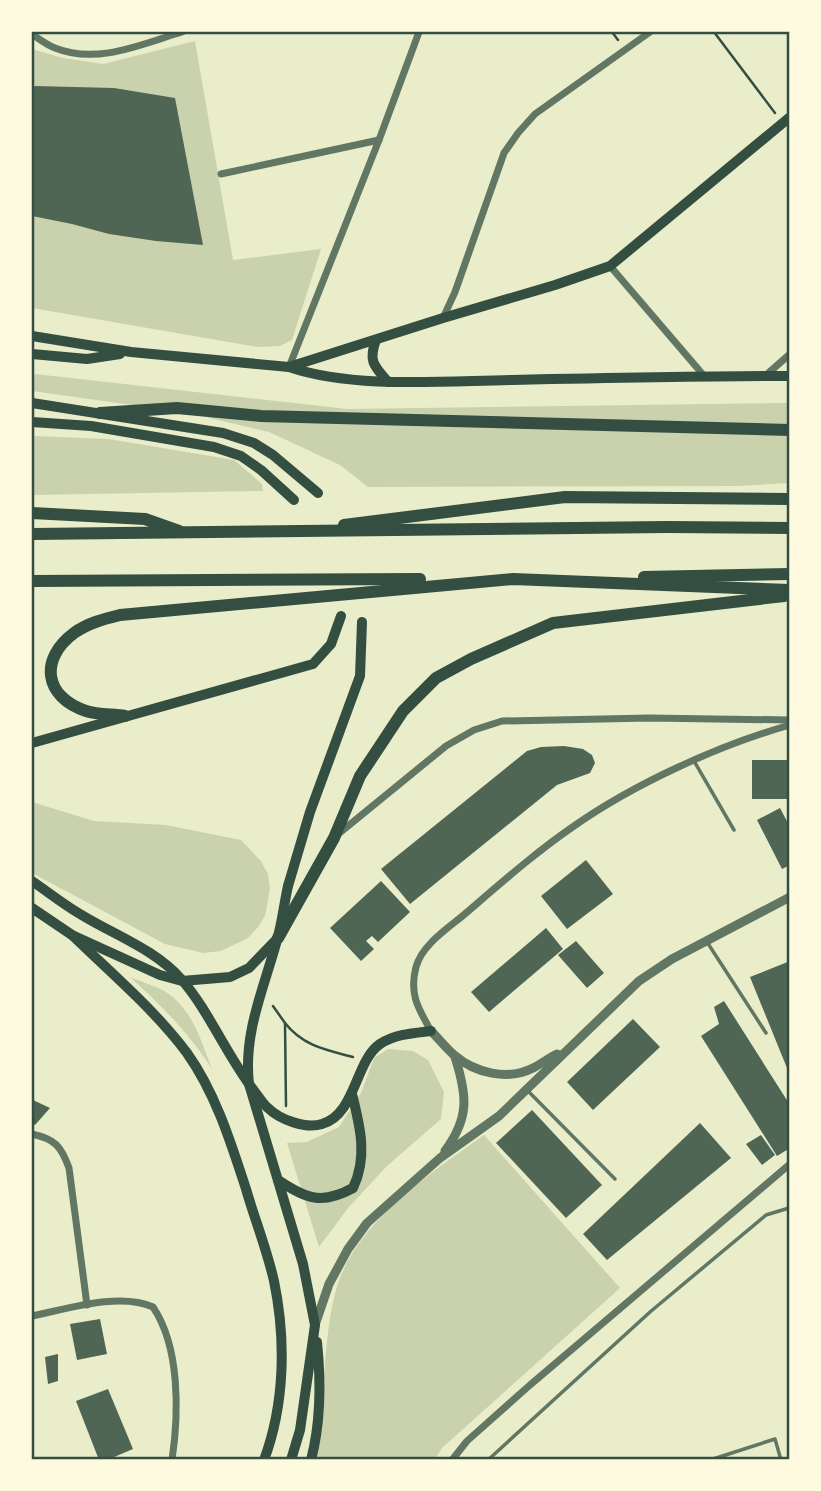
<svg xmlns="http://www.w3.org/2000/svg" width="821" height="1491" font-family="'Noto Sans',sans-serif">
<rect width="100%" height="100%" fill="#e9edc9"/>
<!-- green -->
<g fill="#cad2ad">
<path d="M195,41L233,260L321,249L292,340L280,346L257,347L32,308V49L63,58L103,64Z"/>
<path d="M35,374L347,409L789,403V483L737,486L368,487L340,465L269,432L189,413L32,391Z"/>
<path d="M32,436L109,439L234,460L262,484L263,491L32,495Z"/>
<path d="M32,802L94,821L166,825L241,840L261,861L268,874L270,889L265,916L258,927L248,938L221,951L203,953L165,944L32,873Z"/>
<path d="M130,977C141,982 156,986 166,992C193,1010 201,1041 212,1069C189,1033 161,1005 130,977Z"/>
<path d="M388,1049L413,1051L428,1060L444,1092L441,1119L387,1166L348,1208L319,1247L287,1143L307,1142L339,1127L361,1093L374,1058Z"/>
<path d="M484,1135L620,1288L442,1448L435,1459L314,1460C327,1404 321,1345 336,1290C354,1223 431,1173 484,1135Z"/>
</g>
<!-- building -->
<g fill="#4f6655">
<path d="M35,86L114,88L175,98L203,245L156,241L109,234L72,224L32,216V88Z"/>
<path d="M564,746L583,749L592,755L595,763L590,773L557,785L410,904L381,869L527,751L541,747Z"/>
<rect x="752" y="760" width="38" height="39"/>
<path d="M780,808L790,827V865L782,869L757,820Z"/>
<path d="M586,860L613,894L567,929L541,896Z"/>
<path d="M381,881L410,912L378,942L372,936L366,941L374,949L361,961L330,928Z"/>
<path d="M546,928L563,949L489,1012L471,992Z"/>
<path d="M576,941L604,973L587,988L558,955Z"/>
<path d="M790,961V1073H789L750,977Z"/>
<path d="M724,1001L790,1105V1148L777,1156L701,1036L719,1024L714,1007Z"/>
<path d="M633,1019L660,1047L593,1110L567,1082Z"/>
<path d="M33,1100L50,1108L35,1125L32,1123Z"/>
<path d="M532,1110L602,1185L566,1218L496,1143Z"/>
<path d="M700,1123L731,1158L607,1260L583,1234Z"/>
<path d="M761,1135L775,1155L762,1165L746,1144Z"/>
<path d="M100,1319L107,1354L77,1360L70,1324Z"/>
<path d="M58,1354V1381L48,1384L45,1357Z"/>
<path d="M108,1389L133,1449L107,1460H99L76,1401Z"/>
</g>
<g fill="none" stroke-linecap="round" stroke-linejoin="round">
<!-- path -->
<g stroke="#344e41" stroke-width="2.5">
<path d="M612,32L618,40"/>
<path d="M714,32L775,113"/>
<path d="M273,1006L285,1023"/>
<path d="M286,1106L285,1023C303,1046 326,1050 353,1057"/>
</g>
<!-- service -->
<g stroke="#617663" stroke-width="3.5">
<path d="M694,761L734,830"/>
<path d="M707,942L766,1033"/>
<path d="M528,1091L615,1179"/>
<path d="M488,1460L650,1312L766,1215L789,1208"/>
<path d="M710,1460L775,1439L781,1460"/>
</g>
<!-- minor -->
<g stroke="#617663" stroke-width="7">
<path d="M32,34C39,39 47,45 55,48C97,65 142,44 182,32"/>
<path d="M221,174L379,140"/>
<path d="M610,266L705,377"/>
<path d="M443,318L455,292L504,153L518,133L535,114L650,32"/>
<path d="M289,367L379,140L419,32"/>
<path d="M765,376L790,354"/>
<path d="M337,835L446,746L474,730L502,721L649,718L790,720"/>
<path d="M431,1031C418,1008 409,994 416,967C422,944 450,927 466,913C501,883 536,852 574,826C634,784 719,745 790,725"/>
<path d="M32,1134C55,1139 61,1146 69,1168L87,1305"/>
<path d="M32,1316C67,1309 119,1292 153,1307C180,1347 179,1413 172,1460"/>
<path d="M452,1460L467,1441L530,1385L790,1164"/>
</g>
<!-- tertiary -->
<g stroke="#617663" stroke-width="9">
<path d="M431,1031C439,1039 446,1048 454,1055C475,1073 508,1081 533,1068C541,1064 549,1058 557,1054"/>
<path d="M445,1151C470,1117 467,1095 455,1057"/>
<path d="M315,1325L329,1284L348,1249L367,1223L440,1158L499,1116L639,981L672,959L790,897"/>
</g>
<!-- secondary -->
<g stroke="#344e41" stroke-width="10">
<path d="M32,336L131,352L289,367C354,389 442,381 512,380C604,378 697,376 790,376"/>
<path d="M376,340C368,361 374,366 388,382"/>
<path d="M32,354L87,359L120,354"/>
<path d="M289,367L443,318L555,285L610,266L790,117"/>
<path d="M32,403L223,433L254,443L273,455L318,493"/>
<path d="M32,422L91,426L214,447L241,456L261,470L294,500"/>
<path d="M32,743L313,664L331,644L341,616"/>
<path d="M288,886L310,812L360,676L362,622"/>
</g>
<!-- primary -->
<g stroke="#344e41" stroke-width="10">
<path d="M32,881C48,892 63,904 80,914C114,935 155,949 182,980C209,1011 228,1058 255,1092C259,1097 263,1104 268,1108C280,1120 306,1129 322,1124C356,1114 355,1061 380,1044C395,1034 414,1033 431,1031"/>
<path d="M288,886C284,904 282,923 277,940C264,988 243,1033 249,1084L303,1264L315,1325L300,1430L291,1460"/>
<path d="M32,908L72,935L160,975L182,981L230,977L249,968L276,940"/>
<path d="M72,935C111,973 154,1009 187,1053C216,1094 231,1143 246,1189C255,1220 267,1250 274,1281C286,1339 285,1404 264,1460"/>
<path d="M278,1180C306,1199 322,1205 353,1188C368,1157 360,1126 352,1094"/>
<path d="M311,1460C321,1422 321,1381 317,1342"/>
</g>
<!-- motorway -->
<g stroke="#344e41" stroke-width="12">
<path d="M100,413L177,408L261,416L790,430"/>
<path d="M32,513L145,519L179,531"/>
<path d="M344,525L565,497L790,499"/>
<path d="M32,534L667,527L790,528"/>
<path d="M644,577L790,574"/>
<path d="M32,581L420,579"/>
<path d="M125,716C113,714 98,715 86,711C44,697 39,659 74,633C88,623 104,619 120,615L513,579L790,590"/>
<path d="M278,938L334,838L360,776L403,711L436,678L471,659L553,623L784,596"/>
</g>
</g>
<!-- border -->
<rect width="821" height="1491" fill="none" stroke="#fefae0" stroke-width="66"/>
<rect x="33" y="33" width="755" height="1425" fill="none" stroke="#344e41" stroke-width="2.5"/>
</svg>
